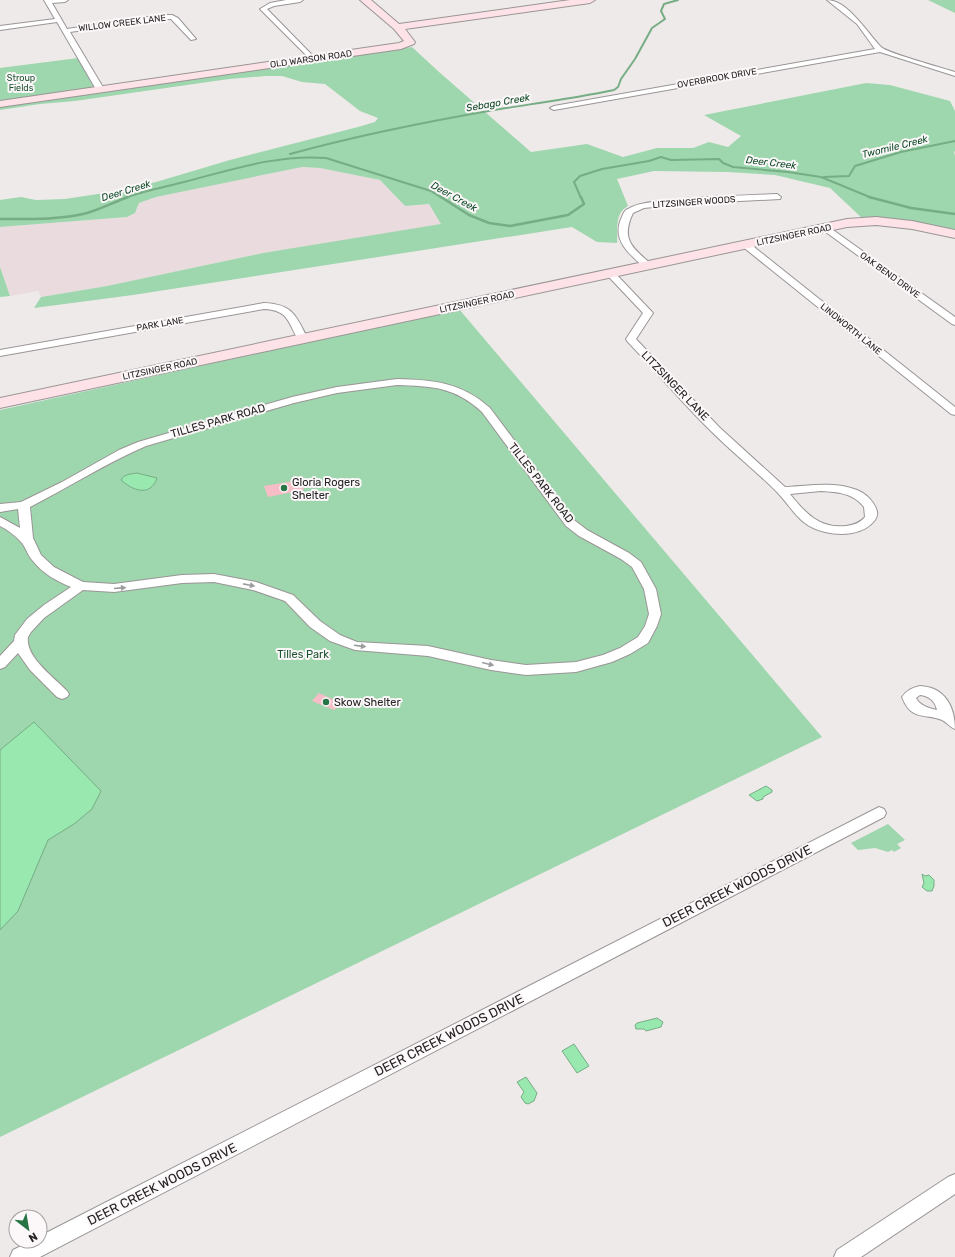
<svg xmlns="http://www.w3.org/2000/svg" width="955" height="1257" font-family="Rubik,sans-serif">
<rect width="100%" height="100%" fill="#efeaea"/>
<!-- built -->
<path fill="#eadcde" d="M301,167L320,168L380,180L405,206L429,204L442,225L263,253L107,286L41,297L38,291L10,296L0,267V227L127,217L135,213L139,203L156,197Z"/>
<!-- green -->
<g fill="#9ed6ad">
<path d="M928,0H955V13Z"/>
<path d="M412,47L439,72L531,152L587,144L623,157L657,148H693L709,142L728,147L741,136L704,115L866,83L890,85L950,101L955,111V151L954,152L955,156V232L863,219L830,188L775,175L728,172L654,171L617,179L628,206C614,213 618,230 617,243L597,242L572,227L133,295L34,308L41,297L107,286L263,253L441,224L429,204L405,206L380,180L320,168L302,167L156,197L139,203L135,213L127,217L0,227V200L21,197L36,200L65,199L111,192L156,182L230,160L358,127L375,122L378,118L360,111L325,84L302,82L282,76H266L229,79L75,101L40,104L0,110V107Z"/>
<path d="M78,58L94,88L0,104V68Z"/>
<path d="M0,267L10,296L0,297Z"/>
<path d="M459,309L822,737L0,1137V410Z"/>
<path d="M888,824L905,840L897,844L901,848L894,852L892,850L888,852L875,848L858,850L851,843Z"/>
</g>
<!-- water -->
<g fill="#99e8b0" stroke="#76ad85">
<path d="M137,473L157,478C150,498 132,490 121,480C124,474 131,474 137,473Z"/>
<path d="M34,722L101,791L92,809L74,824L48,840L18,911L0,930V750Z"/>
<path d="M766,786L772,790V792L763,797V799L757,801L749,795Z"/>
<path d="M922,874L925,876L929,875L934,880V886L932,891H927L922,887L924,883Z"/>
<path d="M657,1018L663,1022L661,1027L646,1031L644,1029H636L635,1025L637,1023Z"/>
<path d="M574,1044L589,1066L577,1073L562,1051Z"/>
<path d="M526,1077L537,1093L534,1101L528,1104L525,1103L521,1097L524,1092L517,1082Z"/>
</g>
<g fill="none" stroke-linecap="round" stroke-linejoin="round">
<!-- stream-far1 -->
<g stroke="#76ad85" stroke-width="2">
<path d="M290,154C359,135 430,121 500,109C538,103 576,98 614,90L618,87L621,79L635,59L652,28L665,19L661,11L664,4L678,0"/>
<path d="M824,177L849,176L855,166L901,152L955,141"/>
<path d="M125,198C144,191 165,187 184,182C231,170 277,154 326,158L431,191L442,198"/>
<path d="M581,198L574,182L580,176L602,169L649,161L661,157L671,160L719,159L723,163L733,167L788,172L821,177L872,198"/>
</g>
<!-- stream -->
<g stroke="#76ad85" stroke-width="2.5">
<path d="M441,197L469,215L489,223L510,226L568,215L584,204L581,197"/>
<path d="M869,197L911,208L955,214"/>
<path d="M0,219C29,219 59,220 87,213C101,209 114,202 128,197"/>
</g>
</g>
<!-- building -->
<g fill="#f6bdc6">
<path d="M300,480L304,490L268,497L264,486Z"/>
<path d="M319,693L341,703L334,710L312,701Z"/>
</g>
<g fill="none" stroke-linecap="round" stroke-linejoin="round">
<!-- street casing -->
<g stroke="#9a9596" stroke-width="2">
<g id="street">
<path d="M44,0H68L65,2L52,3L67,29L161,15H172L178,18L196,39L191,40L171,19H161L70,32L104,89L100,91H97L57,22L0,30V26L55,19Z"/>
<path d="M286,0H303L300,2L274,6L267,9L315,58V60H311L260,9L270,3Z"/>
<path d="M827,0C848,0 868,34 881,47C887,53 943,68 955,72V76L880,52L554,110L550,108L554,106L875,49L857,24Z"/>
<path d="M777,194L781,197L780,199L682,204L644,208L633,213C621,238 631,247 650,263L652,265L650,267H644C629,254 612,240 621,219C623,215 624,210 628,209C638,203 651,202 663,201C701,196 739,196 777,194Z"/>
<path d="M826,225L955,317V325L952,324L823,230L822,228Z"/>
<path d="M746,242L749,243L955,407V415L951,414L743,247L741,245Z"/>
<path d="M611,271L614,272L653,313L636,339L719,427L785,487C808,486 834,481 857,490C864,493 869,497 873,503C877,509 879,514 875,520C864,535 841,536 825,532C799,526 794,510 777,492C756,471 733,453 712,432C683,404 656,371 627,341L626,339L643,313L608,276L606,274L608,272ZM821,491C838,492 853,493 864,507L865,517C860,523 854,525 846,526C820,529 805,513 790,494Z"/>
<path d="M264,303C293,304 296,316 308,339L307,341H299C288,323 289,310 264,309L0,356V350Z"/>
<path d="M397,379C434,380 461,382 490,408L574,520L587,530L629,553L641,562L656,589L661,614L657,626L648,643L630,654L612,662L576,672L526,675L491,670L428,656L355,650L330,641L310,627L285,601L253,590L214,582L182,583L114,592L83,590L44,618L31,632L28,637C25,657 54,677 67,691L69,694L67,697L62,699L57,697L30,670L18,653L5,667L0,669V656L14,641L15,635L27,619L44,605L71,587C57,581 43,574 33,561C28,556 26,548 22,543C16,536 8,530 0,526V517L20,528L18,509L0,512V504L21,502L62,482L119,450L138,442L292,397L337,387ZM397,385C432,386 455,387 482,412L566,526L579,536L621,559L632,567L644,589L649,614L645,626L638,637L620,648L603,655L576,662L526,665L491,660L428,646L357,642L340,635L320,621L293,595L256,582L214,574L182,575L114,584L83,582L54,567L41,555L33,538L30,507C69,487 106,463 146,446L294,403L337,393Z"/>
<path d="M920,686C945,687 955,707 955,729C949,727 947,722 942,720C924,713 911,721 902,697C907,690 912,688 920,686ZM920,695C929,696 935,701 937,710C929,708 920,706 916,698Z"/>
<path d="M879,807L884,809L886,813L884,817L40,1257H10L13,1250L31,1241H40V1236Z"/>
<path d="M955,1174V1194L861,1257H834L837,1250L948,1177Z"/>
</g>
</g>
<!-- secondary casing -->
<g stroke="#9a9596" stroke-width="2">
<g id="secondary">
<path d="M360,0H371L399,24L570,0H595L590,3L405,29L415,42L414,44L401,49L0,107V101L399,43L404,41L394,29Z"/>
<path d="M876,217L912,221L955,230V238L912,229L876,225L847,227L0,408V398L847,219Z"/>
</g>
</g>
<!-- street -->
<use href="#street" fill="#fff" fill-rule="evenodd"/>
<!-- secondary -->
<use href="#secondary" fill="#fde3e8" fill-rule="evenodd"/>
</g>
<!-- one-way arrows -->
<defs><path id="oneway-solid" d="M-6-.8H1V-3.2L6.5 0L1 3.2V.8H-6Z"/></defs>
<g fill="#9c9c9c">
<use href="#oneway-solid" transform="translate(249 585) rotate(11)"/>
<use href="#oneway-solid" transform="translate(120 588) rotate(-5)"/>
<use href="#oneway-solid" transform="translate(360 646) rotate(7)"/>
<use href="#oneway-solid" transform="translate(488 664) rotate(14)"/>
</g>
<!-- markers -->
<g fill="#277545" stroke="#fcf7f8" stroke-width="1.5">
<circle cx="284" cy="488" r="4"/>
<circle cx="326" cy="702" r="4"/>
</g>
<g text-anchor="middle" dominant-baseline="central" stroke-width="4" stroke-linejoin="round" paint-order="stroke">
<!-- far-street labels -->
<g font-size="9" fill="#242222" stroke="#fcf7f8">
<text transform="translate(122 23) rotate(-7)">WILLOW CREEK LANE</text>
<text transform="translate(311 59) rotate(-8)">OLD WARSON ROAD</text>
<text transform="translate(717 78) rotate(-10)">OVERBROOK DRIVE</text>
<text transform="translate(694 202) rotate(-4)">LITZSINGER WOODS</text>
<text transform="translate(794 235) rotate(-12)">LITZSINGER ROAD</text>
<text transform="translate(890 275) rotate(36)">OAK BEND DRIVE</text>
<text transform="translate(477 302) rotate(-12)">LITZSINGER ROAD</text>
<text transform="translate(160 324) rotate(-10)">PARK LANE</text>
<text transform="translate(851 329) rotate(39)">LINDWORTH LANE</text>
<text transform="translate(160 369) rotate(-12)">LITZSINGER ROAD</text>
</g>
<!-- far-park labels -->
<g font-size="9" fill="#1a5330" stroke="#fcf7f8">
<text x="21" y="78">Stroup<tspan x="21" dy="10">Fields</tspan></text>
</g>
<!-- far-water labels -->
<g font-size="10" font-style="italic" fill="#0d4926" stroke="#fcf7f8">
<text transform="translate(498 103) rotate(-10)">Sebago Creek</text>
<text transform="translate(895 147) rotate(-14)">Twomile Creek</text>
<text transform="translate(771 163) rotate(7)">Deer Creek</text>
<text transform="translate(126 191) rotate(-17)">Deer Creek</text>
<text transform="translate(454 197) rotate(29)">Deer Creek</text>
</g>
<!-- street labels -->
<g font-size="11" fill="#242222" stroke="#fcf7f8">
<text transform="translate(675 386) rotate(46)">LITZSINGER LANE</text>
<text transform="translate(218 421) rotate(-16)">TILLES PARK ROAD</text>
<text transform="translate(541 483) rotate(52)">TILLES PARK ROAD</text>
</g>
<!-- poi labels -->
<g font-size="11" fill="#242222" stroke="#fcf7f8" text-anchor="start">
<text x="292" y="482">Gloria Rogers<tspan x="292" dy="13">Shelter</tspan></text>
<text x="334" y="702">Skow Shelter</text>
</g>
<!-- park labels -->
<g font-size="11" fill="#1a5330" stroke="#fcf7f8">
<text x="303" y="654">Tilles Park</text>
</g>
<!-- near-street labels -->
<g font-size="13" fill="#242222" stroke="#fcf7f8">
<text transform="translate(737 886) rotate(-27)">DEER CREEK WOODS DRIVE</text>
<text transform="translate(449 1035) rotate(-27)">DEER CREEK WOODS DRIVE</text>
<text transform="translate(162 1184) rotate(-27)">DEER CREEK WOODS DRIVE</text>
</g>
</g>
<!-- north arrow -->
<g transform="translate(28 1229) rotate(149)"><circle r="19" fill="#fcf7f8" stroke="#a6a2a2"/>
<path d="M0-3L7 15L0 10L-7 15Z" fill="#277545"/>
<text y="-6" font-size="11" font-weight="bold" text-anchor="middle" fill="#242222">N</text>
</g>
</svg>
